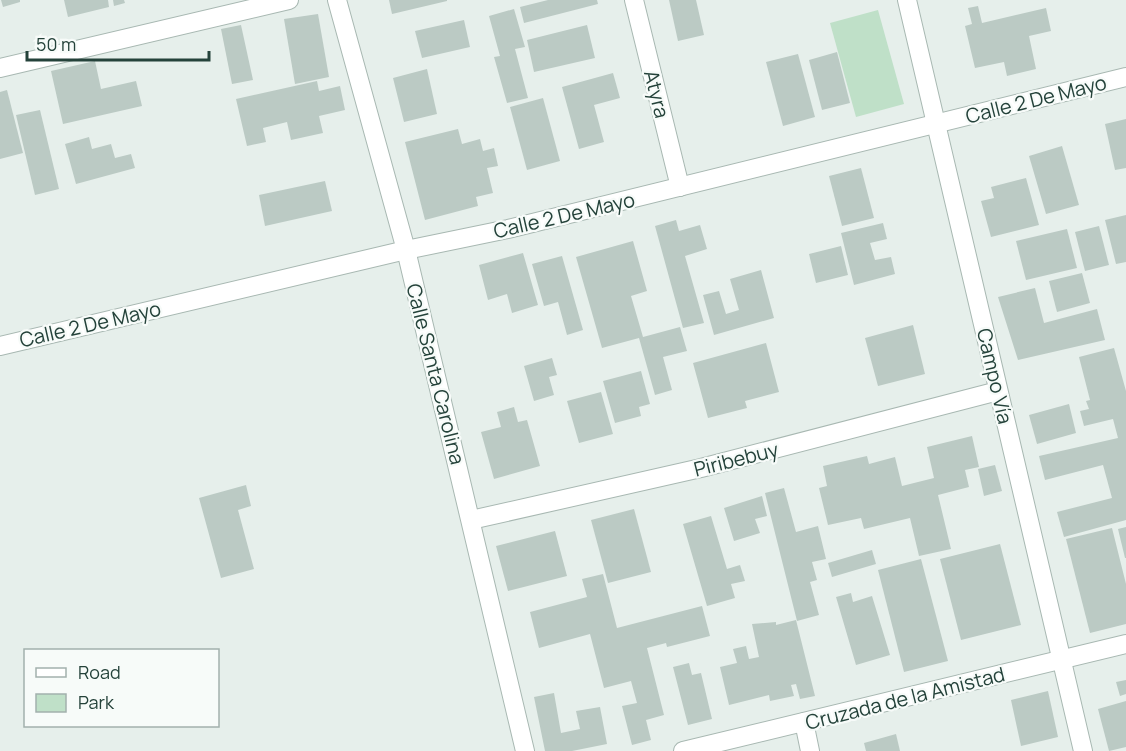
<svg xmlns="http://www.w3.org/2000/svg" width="1126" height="751" font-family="Manrope,sans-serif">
<rect width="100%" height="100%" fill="#e6efeb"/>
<!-- green -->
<path fill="#bfe0c8" d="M878,10L904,104L856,117L830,23Z"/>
<!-- building -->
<g fill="#bbcac4">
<path d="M1,0H20V2L3,7Z"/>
<path d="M64,0H108L109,7L68,17Z"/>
<path d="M113,0H124L125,3L114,6Z"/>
<path d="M389,0H447V1L392,14Z"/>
<path d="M548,0H597L598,4L524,23L520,7Z"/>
<path d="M669,0H696L704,35L678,41Z"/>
<path d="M978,6L982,23L1046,8L1051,31L1029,36L1036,69L1007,76L1004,62L975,68L965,26L972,24L968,8Z"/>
<path d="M514,9L525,47L515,49L528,98L507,103L494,57L500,56L489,16Z"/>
<path d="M318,14L329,77L295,84L284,19Z"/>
<path d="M464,20L470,47L422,58L415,31Z"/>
<path d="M241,25L253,80L232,84L221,29Z"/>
<path d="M587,25L595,58L534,72L527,40Z"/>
<path d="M837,52L850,103L822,110L809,60Z"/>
<path d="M798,54L815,117L783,126L766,62Z"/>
<path d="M95,61L101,89L136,81L142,106L63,124L51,71Z"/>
<path d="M427,69L437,114L404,122L393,78Z"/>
<path d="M613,73L620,98L594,105L604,142L579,149L562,87Z"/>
<path d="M317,81L319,91L340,86L345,110L319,116L323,133L291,140L287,122L263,128L266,142L247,146L236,99Z"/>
<path d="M7,90L23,153L0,159V92Z"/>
<path d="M543,98L560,161L527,170L510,107Z"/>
<path d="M40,110L59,189L35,195L16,115Z"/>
<path d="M1126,119V168L1115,170L1105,124Z"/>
<path d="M458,129L462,144L480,139L483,151L494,148L498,166L487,168L493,193L476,197L478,206L425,220L405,142Z"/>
<path d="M89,137L92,149L111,144L115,158L131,154L135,168L76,184L65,144Z"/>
<path d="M1062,146L1079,205L1046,214L1029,156Z"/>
<path d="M861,168L874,218L842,226L829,176Z"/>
<path d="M1026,178L1039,225L991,237L981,201L994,198L991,187Z"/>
<path d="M325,181L332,211L265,226L259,195Z"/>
<path d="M1126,215V262L1116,264L1105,220Z"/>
<path d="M676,220L679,231L700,225L707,249L685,256L704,323L683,328L655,226Z"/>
<path d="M883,223L887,239L870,243L875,260L891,257L895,274L854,285L841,233Z"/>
<path d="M1099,226L1109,265L1085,271L1075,232Z"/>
<path d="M1067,229L1077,268L1026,280L1016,241Z"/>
<path d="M633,241L647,291L631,296L643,337L680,327L687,351L663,357L672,390L655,395L639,338L602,348L576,257Z"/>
<path d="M841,246L848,275L816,283L809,254Z"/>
<path d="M523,253L538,305L512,313L507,294L488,300L479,265Z"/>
<path d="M562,256L583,330L567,335L558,302L544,306L532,264Z"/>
<path d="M761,270L774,318L714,335L703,295L719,291L726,314L739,310L730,279Z"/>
<path d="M1082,273L1090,303L1057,312L1049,281Z"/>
<path d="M1035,288L1044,323L1097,309L1105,340L1018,360L998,297Z"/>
<path d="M913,325L925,374L878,386L865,338Z"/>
<path d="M766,343L779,392L745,401L747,408L708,418L693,363Z"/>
<path d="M1114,348L1126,391V520L1064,537L1057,512L1112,498L1103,465L1045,480L1039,456L1118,438L1113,419L1084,426L1080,411L1089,409L1086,401L1090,400L1079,357Z"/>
<path d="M552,358L557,375L549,377L554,395L534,401L524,366Z"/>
<path d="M641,371L650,404L639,407L641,416L615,423L603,381Z"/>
<path d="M601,392L613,434L579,443L567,401Z"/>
<path d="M1069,404L1076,433L1037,444L1029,415Z"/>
<path d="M514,407L518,422L527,420L540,466L494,479L481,432L501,427L497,412Z"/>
<path d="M972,436L979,467L965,470L969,487L938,495L951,549L919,556L910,518L864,529L861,518L828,525L819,488L827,486L823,466L867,456L869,464L895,457L902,486L934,478L927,447Z"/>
<path d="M995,465L1002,491L984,496L978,469Z"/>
<path d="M246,485L251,506L238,510L254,569L221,578L199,498Z"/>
<path d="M784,488L796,532L818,526L826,559L812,562L817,580L810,582L819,615L797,621L765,493Z"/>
<path d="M762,496L767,516L755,519L760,533L734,541L724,508Z"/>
<path d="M634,509L651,572L608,583L591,520Z"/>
<path d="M711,516L727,569L740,565L745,581L731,584L735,598L707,606L683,524Z"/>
<path d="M1126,527V558H1125L1118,529Z"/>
<path d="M1112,528L1126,584V624L1090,633L1066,539Z"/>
<path d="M555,531L567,576L508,591L496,546Z"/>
<path d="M1000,544L1021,625L961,640L940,559Z"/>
<path d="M872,550L876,564L832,577L828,563Z"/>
<path d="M921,559L948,661L904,672L878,570Z"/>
<path d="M603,574L617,628L702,606L710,636L667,647L666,643L647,648L664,715L646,720L651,740L632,745L622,706L637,703L631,681L604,688L590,634L539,648L530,612L587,597L582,579Z"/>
<path d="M851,593L853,602L872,596L890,655L856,665L836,597Z"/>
<path d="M796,620L815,696L800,699L796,684L791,685L794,696L770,701L769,695L729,705L720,667L737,663L733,649L746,646L749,659L759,657L752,624L776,622V625Z"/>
<path d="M689,663L692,675L701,673L712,719L688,725L673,667Z"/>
<path d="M1126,680V694L1120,696L1116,682Z"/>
<path d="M1048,691L1058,737L1021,746L1011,700Z"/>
<path d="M554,693L561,733L580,729L576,711L600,707L607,744L572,751H545L534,697Z"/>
<path d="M1126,701V747L1109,751L1098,709Z"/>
<path d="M896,734L900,751H866L864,743Z"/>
</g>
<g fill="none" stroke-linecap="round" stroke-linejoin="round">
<!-- minor casing -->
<g stroke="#a8b8b2" stroke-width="20">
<g id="minor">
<path d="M337,0L406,250L525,751"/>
<path d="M634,0L680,187"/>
<path d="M907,0L1083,751"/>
<path d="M0,68L289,0"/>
<path d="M0,346L406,250L508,229L1126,77"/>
<path d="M471,520L701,468L998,391"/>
<path d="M804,722L810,751"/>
<path d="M683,751L1126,644"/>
</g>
</g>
<!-- minor -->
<use href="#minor" stroke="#fff" stroke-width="18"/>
</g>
<g text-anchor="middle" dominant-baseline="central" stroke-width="4.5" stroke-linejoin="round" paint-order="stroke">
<!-- street labels -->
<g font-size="20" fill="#24423a" stroke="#f7fbf9">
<text transform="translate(657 94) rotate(76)">Atyra</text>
<text transform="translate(1036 99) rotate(-14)">Calle 2 De Mayo</text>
<text transform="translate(564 215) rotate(-13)">Calle 2 De Mayo</text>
<text transform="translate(90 324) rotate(-13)">Calle 2 De Mayo</text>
<text transform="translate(436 374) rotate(76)">Calle Santa Carolina</text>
<text transform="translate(995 376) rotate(77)">Campo Vía</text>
<text transform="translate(736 459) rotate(-14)">Piribebuy</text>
<text transform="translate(905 698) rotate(-14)">Cruzada de la Amistad</text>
</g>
</g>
<!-- legend -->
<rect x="24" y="649" width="195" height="78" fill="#f7fbf9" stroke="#a3b1ad" stroke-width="1.5"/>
<rect x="36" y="668" width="30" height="9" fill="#ffffff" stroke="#a3b1ad" stroke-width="1.5"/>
<text x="78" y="679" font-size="18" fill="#24423a">Road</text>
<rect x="36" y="694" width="30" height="18" fill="#bfe0c8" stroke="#a3b1ad" stroke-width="1.5"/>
<text x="78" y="709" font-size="18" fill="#24423a">Park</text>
<!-- scale -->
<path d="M27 51v9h182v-9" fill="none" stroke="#24423a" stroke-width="3"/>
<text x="36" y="51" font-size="18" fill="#24423a" stroke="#f7fbf9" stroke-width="4.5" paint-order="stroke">50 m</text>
</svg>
